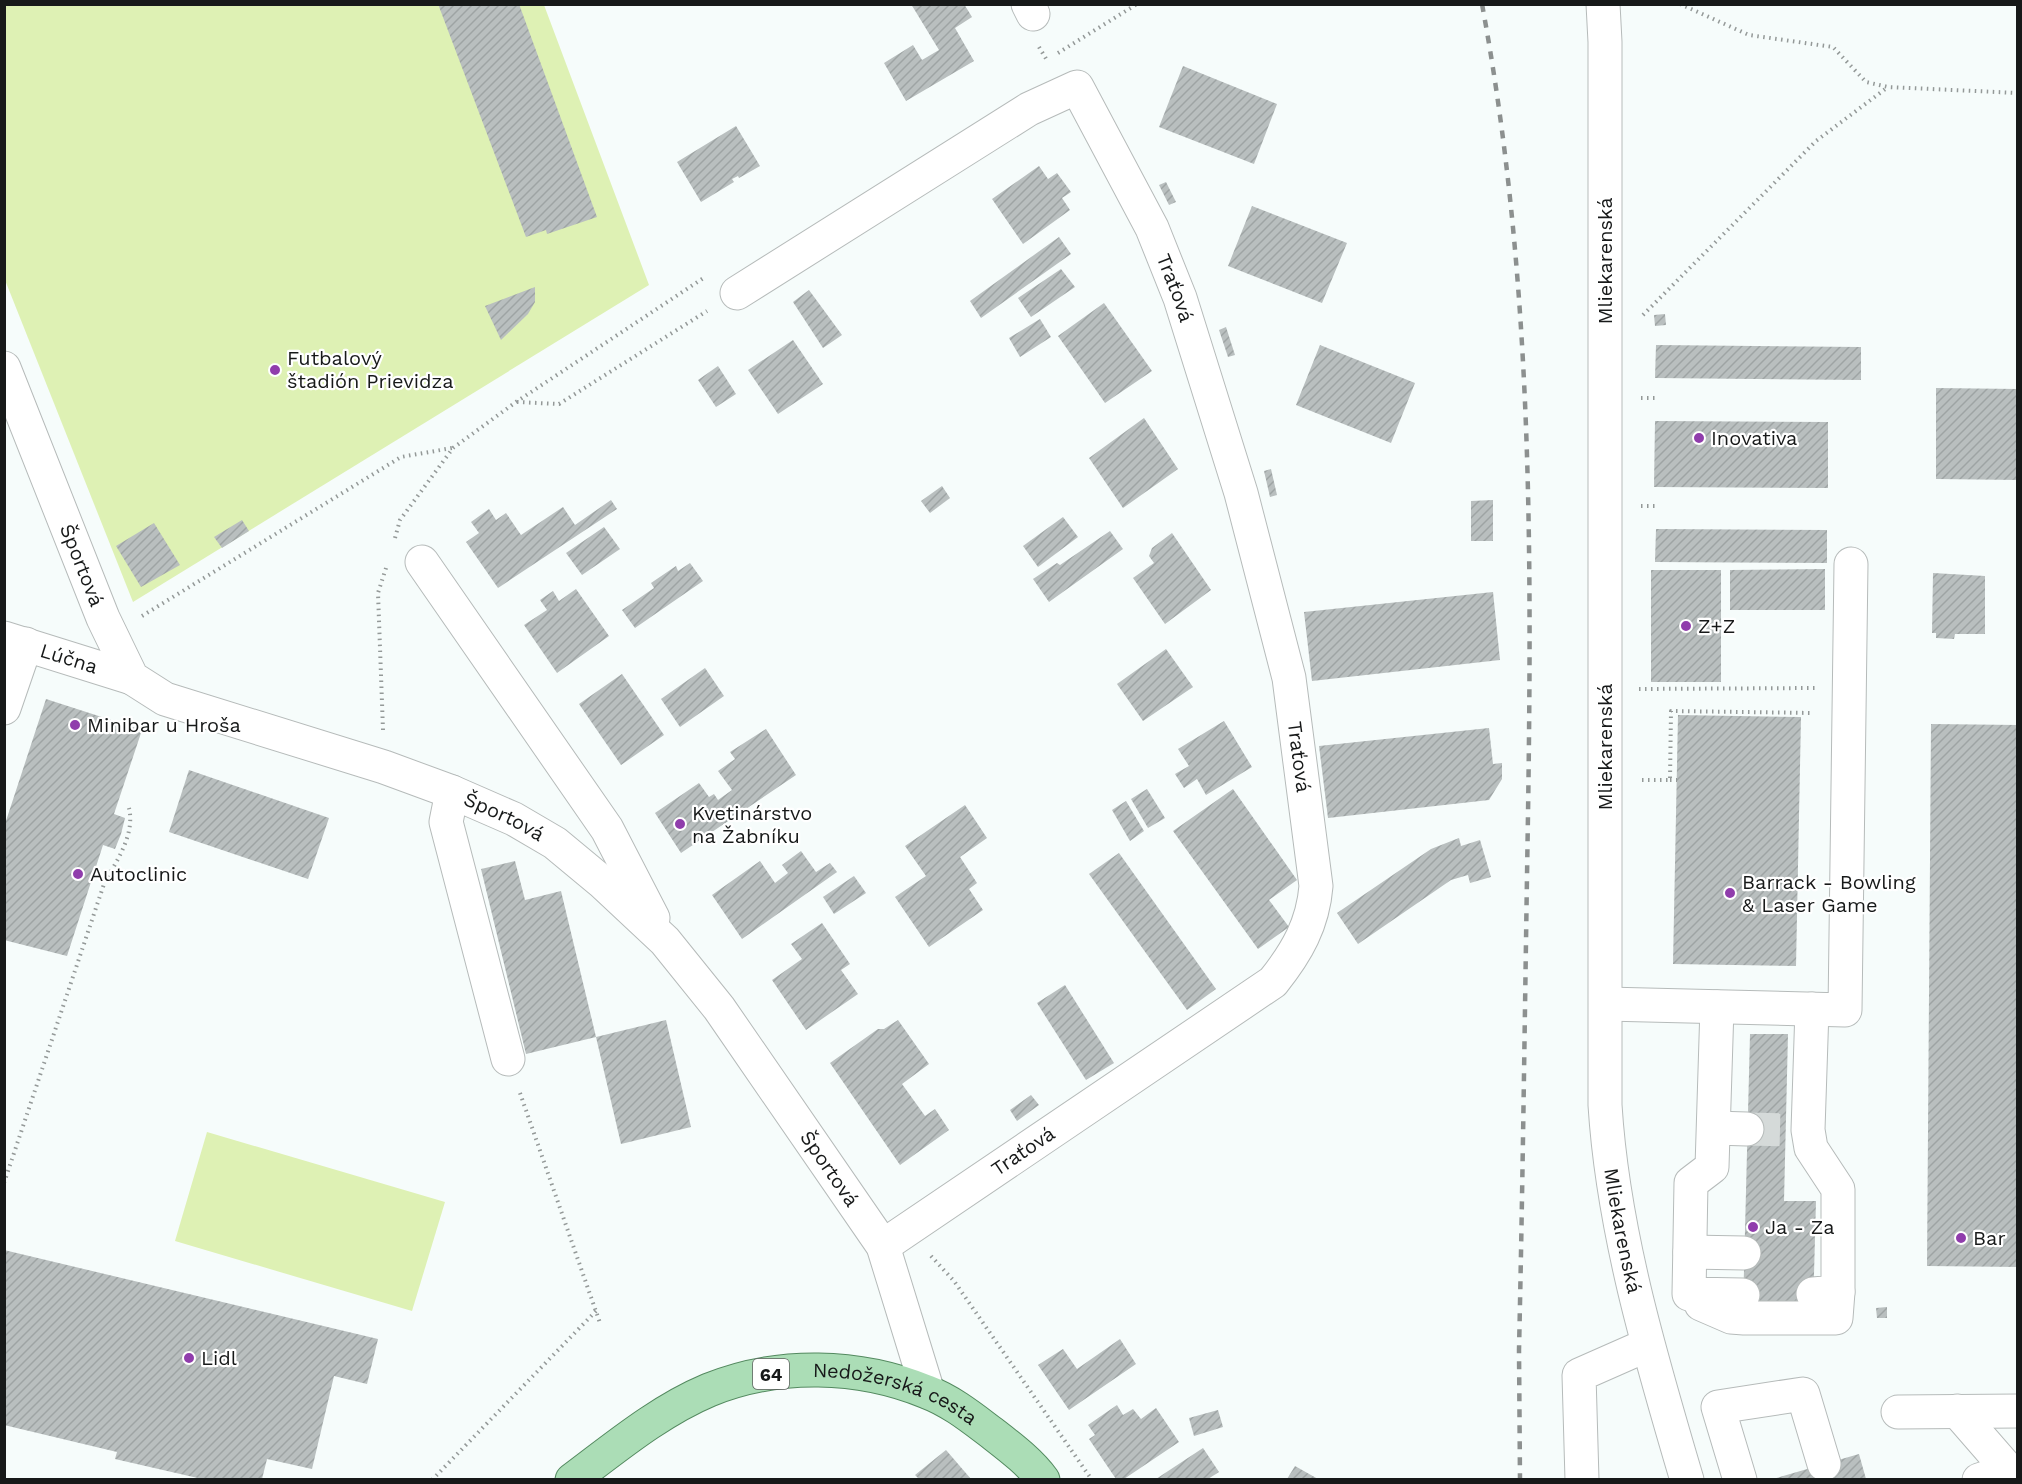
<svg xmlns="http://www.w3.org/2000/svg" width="2022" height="1484" font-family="'Work Sans',sans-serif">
<defs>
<pattern id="building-hatch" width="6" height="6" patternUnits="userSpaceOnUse" patternTransform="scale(1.5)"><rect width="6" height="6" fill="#b9bfbf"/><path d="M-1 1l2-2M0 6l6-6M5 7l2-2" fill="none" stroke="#9ea4a4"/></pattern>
</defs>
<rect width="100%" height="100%" fill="#f6fcfb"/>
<!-- park -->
<g fill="#def1b4">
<path d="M4,5H544L649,285L133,602L5,280Z"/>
<path d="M207,1132L445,1202L412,1311L175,1241Z"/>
</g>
<!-- building -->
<g fill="url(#building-hatch)">
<path d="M438,4H519L597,217L547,234L546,230L526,237Z"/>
<path d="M911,4H964L972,17L955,28L974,61L906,101L884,63L913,45L922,60L939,50Z"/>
<path d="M1183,66L1277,104L1254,164L1159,127Z"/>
<path d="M736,126L760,166L739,178L738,176L732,179L734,182L701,202L677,162Z"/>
<path d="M1039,166L1048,179L1057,173L1071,192L1062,198L1070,210L1023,244L992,199Z"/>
<path d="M1166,182L1176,202L1169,205L1159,185Z"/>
<path d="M1252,206L1347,243L1322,303L1228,266Z"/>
<path d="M1059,237L1071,254L981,318L970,301Z"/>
<path d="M1061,269L1075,287L1031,317L1018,298Z"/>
<path d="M535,287V302L528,314L501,340L485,306Z"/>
<path d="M809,290L842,335L823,348L793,302Z"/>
<path d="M1104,303L1152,371L1105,403L1058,336Z"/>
<path d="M1665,314L1666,325L1655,326L1654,315Z"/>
<path d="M1040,319L1051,337L1020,357L1009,338Z"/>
<path d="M1226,327L1235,355L1228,357L1219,330Z"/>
<path d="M793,340L823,384L778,414L748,370Z"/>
<path d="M1320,345L1415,383L1391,443L1296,405Z"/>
<path d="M1656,345L1861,347V380L1655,378Z"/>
<path d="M718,366L736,394L716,407L698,380Z"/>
<path d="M1936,388L2018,389V480L1936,479Z"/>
<path d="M1144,418L1178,469L1123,508L1089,458Z"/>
<path d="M1655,421L1828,422V488L1654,487Z"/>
<path d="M1271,469L1277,495L1270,497L1264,471Z"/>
<path d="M942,486L950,498L930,513L921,501Z"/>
<path d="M611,500L617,509L498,588L466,542L479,533L471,522L489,509L496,520L506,513L521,535L563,507L575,525Z"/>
<path d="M1493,500V541H1471V501Z"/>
<path d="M1063,517L1078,537L1038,567L1023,546Z"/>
<path d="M242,520L249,531L222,548L214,537Z"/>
<path d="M154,523L180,565L141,587L116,546Z"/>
<path d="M604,527L620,549L582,575L566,553Z"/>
<path d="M1656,529L1827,530V563L1655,562Z"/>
<path d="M1110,531L1123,549L1049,602L1033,579L1057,563L1060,565Z"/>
<path d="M1172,533L1211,590L1165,624L1133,578L1154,563L1149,556L1152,548Z"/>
<path d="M690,563L703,581L635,628L622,610L654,588L651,583L676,566L678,571Z"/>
<path d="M1825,569V610H1730V570Z"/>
<rect x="1651" y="570" width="70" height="112"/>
<path d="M1933,573L1985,576V634H1955L1954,639L1936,638V633H1932Z"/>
<path d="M576,589L609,636L557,673L524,625L547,610L540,600L553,591L559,601Z"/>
<path d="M1493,592L1500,660L1312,681L1304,612Z"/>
<path d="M1166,649L1193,687L1143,721L1117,684Z"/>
<path d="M705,668L724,696L680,727L661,699Z"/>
<path d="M622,674L664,735L621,765L579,704Z"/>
<path d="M46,699L142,730L114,814L125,818L121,834L115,849L103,845L67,956L4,940V827Z"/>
<path d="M1678,715L1801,717L1796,966L1673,964Z"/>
<path d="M1224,721L1252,767L1206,795L1197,779L1184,788L1175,774L1189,766L1178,749Z"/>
<path d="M1931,724L2018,725V1267L1927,1266Z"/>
<path d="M1489,728L1493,764L1502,763V779L1489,800L1328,818L1319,746Z"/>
<path d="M766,729L796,775L681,853L655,813L699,783L709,797L714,794L718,800L732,790L718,771L735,759L730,752Z"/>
<path d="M189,770L329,818L308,879L169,832Z"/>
<path d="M1147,789L1165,818L1148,828L1131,799Z"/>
<path d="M1233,789L1297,880L1269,900L1289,927L1258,949L1173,831Z"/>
<path d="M1126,801L1144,831L1130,841L1112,810Z"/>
<path d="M965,805L987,838L960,857L977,883L969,889L983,910L929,947L895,897L926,876L905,846Z"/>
<path d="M1459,838L1461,846L1480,840L1491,877L1470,883L1468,875L1451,880L1358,944L1337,913L1431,849Z"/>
<path d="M801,851L816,872L830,863L837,872L742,939L712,895L760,861L775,883L788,873L782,865Z"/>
<path d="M1119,853L1216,989L1187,1010L1089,874Z"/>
<path d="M515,861L525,900L561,891L596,1037L526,1054L481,869Z"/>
<path d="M854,876L866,893L834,914L823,897Z"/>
<path d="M822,923L850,964L841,970L858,994L806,1030L772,980L802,959L791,944Z"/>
<path d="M1065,985L1114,1063L1086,1080L1037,1003Z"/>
<path d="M666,1020L691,1127L621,1144L596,1037Z"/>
<path d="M898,1020L929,1064L902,1084L925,1116L935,1109L949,1130L900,1165L830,1063L878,1029H884Z"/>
<path d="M1750,1034H1788L1784,1201H1816L1813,1311L1743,1309Z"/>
<path d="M1031,1095L1039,1105L1017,1121L1010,1110Z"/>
<path d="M4,1250L378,1339L367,1384L334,1376L312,1469L267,1459L262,1479H202L115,1459L117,1452L4,1425Z"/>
<path d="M1887,1307V1318H1877L1876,1308Z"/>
<path d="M1120,1339L1136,1364L1069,1410L1038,1365L1063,1349L1077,1369Z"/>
<path d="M1117,1405L1123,1415L1133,1409L1141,1419L1156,1408L1179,1442L1124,1479H1116L1089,1439L1095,1435L1088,1425Z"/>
<path d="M1218,1410L1223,1427L1194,1436L1189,1418Z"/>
<path d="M1203,1448L1219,1472L1208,1479H1156Z"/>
<path d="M946,1450L971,1479H919L915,1475Z"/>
<path d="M1859,1454L1866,1479H1773Z"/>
<path d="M1295,1466L1318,1479H1287Z"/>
</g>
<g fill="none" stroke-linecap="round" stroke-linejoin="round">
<!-- minor-tunnel -->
<path stroke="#d5dad9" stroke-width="33" stroke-dasharray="33 16" stroke-linecap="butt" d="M1747,1129L1786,1130"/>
<!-- minor casing -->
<g stroke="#b6bbba" stroke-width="35">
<g id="minor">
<path d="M1028,4L1033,14"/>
<path id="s1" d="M1603,4L1605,42V1105C1613,1232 1651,1358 1687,1480"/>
<path id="s2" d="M737,293L1029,109L1077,87L1152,228L1180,298L1241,493L1289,678L1316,886C1313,924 1297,952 1273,982L883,1246"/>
<path id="s3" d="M4,368L103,618L132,678L165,699L384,767L452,792L514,819L555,843L602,882L665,941L719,1008L883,1246L928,1392"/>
<path d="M422,562L607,829L653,918"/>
<path id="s4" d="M4,638L132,678"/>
<path d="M4,708L26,644"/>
<path d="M452,792L446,822L508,1059"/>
<path d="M1606,1004L1845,1010L1851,564"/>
<path d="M1717,1007L1712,1167L1691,1183L1689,1294L1743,1295"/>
<path d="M1812,1009L1808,1130L1811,1148L1838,1189V1292L1813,1294"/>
<path d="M1714,1128L1747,1129"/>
<path d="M1690,1252L1744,1253"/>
<path d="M1701,1304L1731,1317L1744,1318H1836L1838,1292"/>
<path d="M1957,1411L2017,1480"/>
<path d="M1898,1412L2018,1411"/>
<path d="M1582,1480L1579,1375L1647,1345"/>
<path d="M1740,1480L1718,1407L1803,1394L1824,1464"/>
<path d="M1979,1480L2009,1470"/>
</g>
</g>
<!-- major casing -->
<g stroke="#53895f" stroke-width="35">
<g id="major">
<path id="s5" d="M572,1480C616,1447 659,1411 709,1390C778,1362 859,1364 927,1392C951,1401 972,1418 992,1433C1010,1447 1030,1462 1043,1480"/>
</g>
</g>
<!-- path -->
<g stroke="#949998" stroke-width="4" stroke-dasharray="1.5 4.5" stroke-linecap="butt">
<path d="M1680,4L1749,35L1833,47L1866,82L1888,87L2018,93"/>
<path d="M1039,47L1048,62"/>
<path d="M1058,53L1137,4"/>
<path d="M1643,315L1816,141L1888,87"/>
<path d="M1641,398H1655"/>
<path d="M517,402L559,404L707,311"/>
<path d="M1641,506H1655"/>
<path d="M395,538L400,520L453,448L516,402L705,277"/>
<path d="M142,616L401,457L452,448"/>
<path d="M1639,689L1815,688"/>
<path d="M383,730L378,593L386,568"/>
<path d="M1642,780H1670L1671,711L1812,713"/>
<path d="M1670,780H1677"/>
<path d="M520,1093L600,1323"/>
<path d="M4,1183L105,881C118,860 135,833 129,808"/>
<path d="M931,1256L954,1281L1092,1480"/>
<path d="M432,1480L596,1311"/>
</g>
<!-- minor -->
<use href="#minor" stroke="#fff" stroke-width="33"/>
<!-- major -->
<use href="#major" stroke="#abddb6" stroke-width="33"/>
<!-- rail -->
<path stroke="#8c908f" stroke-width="4.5" stroke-dasharray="8 8" stroke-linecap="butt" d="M1482,4C1532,274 1532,542 1528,815C1525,993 1523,1172 1519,1350L1520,1480"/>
</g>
<!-- markers -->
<g fill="#903dac" stroke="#fff" stroke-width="2">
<circle cx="275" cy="370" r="6"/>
<circle cx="1699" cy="438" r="6"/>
<circle cx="1686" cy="626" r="6"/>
<circle cx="75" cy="725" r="6"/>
<circle cx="680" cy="824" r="6"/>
<circle cx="78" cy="874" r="6"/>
<circle cx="1730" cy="893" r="6"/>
<circle cx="1753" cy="1227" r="6"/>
<circle cx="1961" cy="1238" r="6"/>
<circle cx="189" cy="1358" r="6"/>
</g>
<g text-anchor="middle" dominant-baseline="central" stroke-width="4.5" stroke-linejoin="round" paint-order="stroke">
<!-- shield labels -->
<rect fill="#fff" stroke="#5d5e5e" stroke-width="1.5" x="753" y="1359" width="36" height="30" rx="4.5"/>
<g font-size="18" font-weight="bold" fill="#171919">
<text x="771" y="1374">64</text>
</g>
<!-- street labels -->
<g font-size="20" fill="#171919" stroke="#fff">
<text transform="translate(1605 261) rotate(-90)">Mliekarenská</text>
<text stroke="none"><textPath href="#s2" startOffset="622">Traťová</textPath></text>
<text stroke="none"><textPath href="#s3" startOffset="212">Športová</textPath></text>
<text stroke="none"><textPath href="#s4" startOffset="68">Lúčna</textPath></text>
<text transform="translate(1605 747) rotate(-90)">Mliekarenská</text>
<text stroke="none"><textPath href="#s2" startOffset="1108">Traťová</textPath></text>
<text stroke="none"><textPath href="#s3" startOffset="734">Športová</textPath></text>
<text transform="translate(1023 1151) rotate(-34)">Traťová</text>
<text stroke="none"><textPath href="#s3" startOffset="1220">Športová</textPath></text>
<text stroke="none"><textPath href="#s1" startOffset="1228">Mliekarenská</textPath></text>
<text stroke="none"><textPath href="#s5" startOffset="357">Nedožerská cesta</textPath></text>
</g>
<!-- poi labels -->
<g font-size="20" fill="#171919" stroke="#fff" text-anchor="start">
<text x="287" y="358">Futbalový<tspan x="287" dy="23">štadión Prievidza</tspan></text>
<text x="1711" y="438">Inovativa</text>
<text x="1698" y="626">Z+Z</text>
<text x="87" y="725">Minibar u Hroša</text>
<text x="692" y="813">Kvetinárstvo<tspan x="692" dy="23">na Žabníku</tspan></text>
<text x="90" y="874">Autoclinic</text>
<text x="1742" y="882">Barrack - Bowling<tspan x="1742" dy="23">&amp; Laser Game</tspan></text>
<text x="1765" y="1227">Ja - Za</text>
<text x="1973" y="1238">Bar</text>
<text x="201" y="1358">Lidl</text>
</g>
</g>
<!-- border -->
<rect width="2022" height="1484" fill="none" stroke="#171919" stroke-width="12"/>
</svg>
